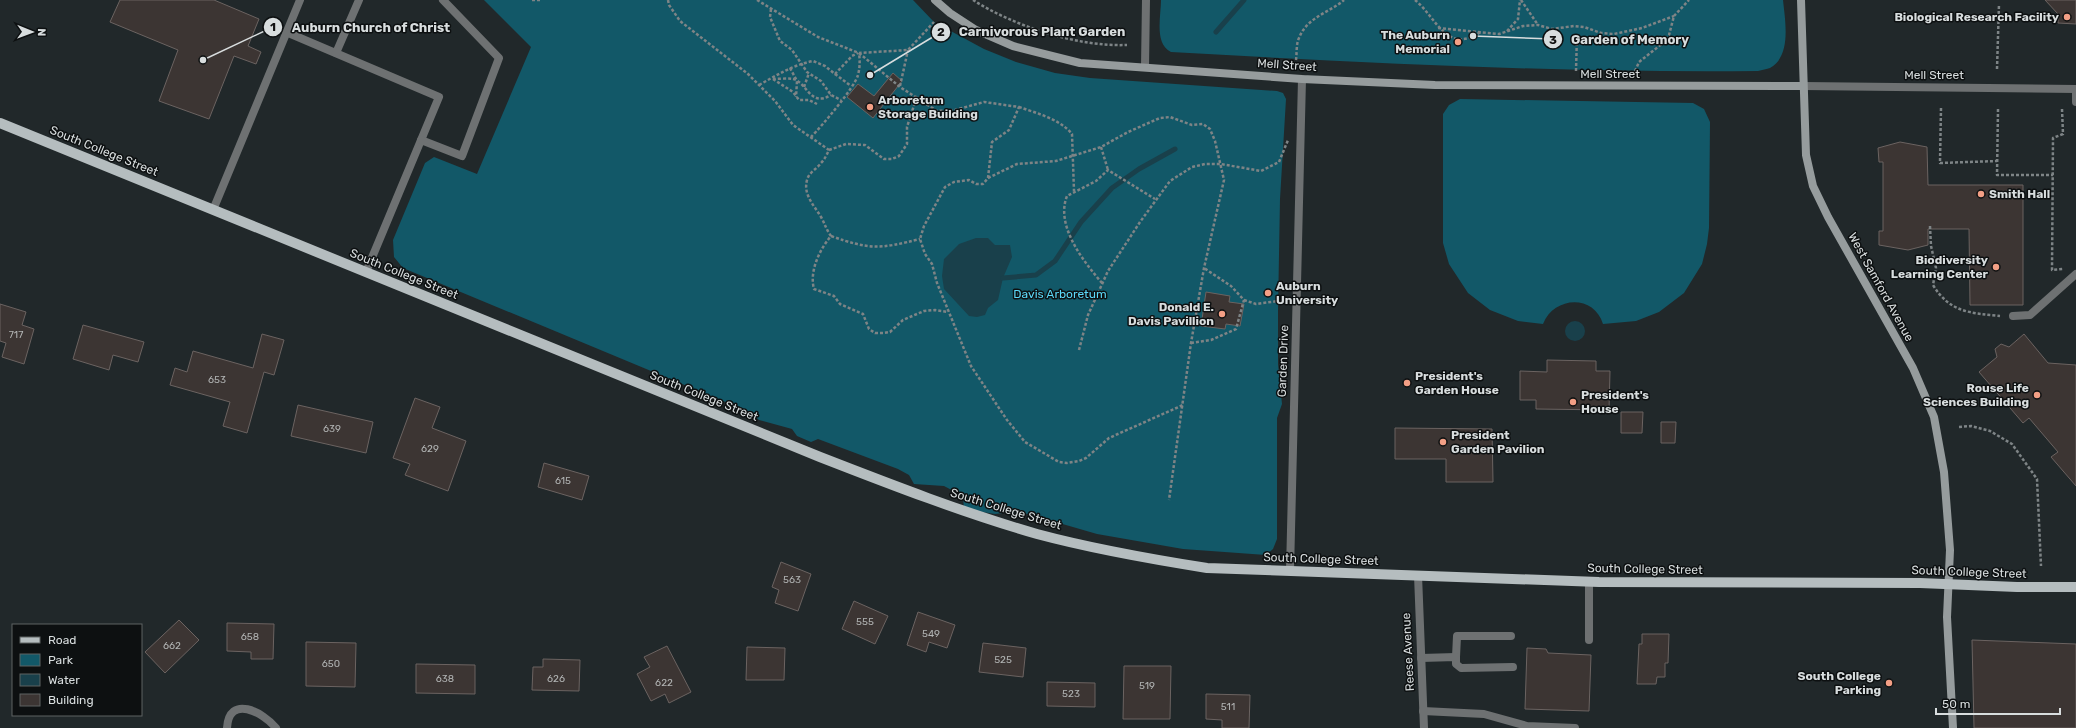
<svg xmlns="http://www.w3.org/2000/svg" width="2076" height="728" font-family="Rubik,sans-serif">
<rect width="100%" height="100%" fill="#21282a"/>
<!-- green -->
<g fill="#125868">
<path d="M484,0H913L934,22L984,49L1016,62L1055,73L1090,78L1277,91L1283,93L1286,99L1280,199L1278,311V364L1282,404L1277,418V539L1273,549L1266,555L1183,549L1097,534L1028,514L1011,512L995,514L964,509L963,496L944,486L914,484L909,475L898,469L818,439L811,442L797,436L792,429L759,420L752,413L403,268L394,257L393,240L425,163L434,157L477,174L531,47Z"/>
<path d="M1161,0H1783C1785,20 1792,56 1770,68C1767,69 1762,70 1758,71C1562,73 1367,63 1171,52C1154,44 1161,16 1161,0Z"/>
<path d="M1460,99L1693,103L1704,109L1710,122L1709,228L1707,244L1702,264L1684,293L1659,312L1636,321L1603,324C1594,294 1554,296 1543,324L1518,321L1490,310L1468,293L1449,264L1443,243V114L1449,105Z"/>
</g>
<!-- water -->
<g fill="#19404b">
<path d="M976,238H988L995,245H1010L1012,257L1003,278L998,300L988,308L985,315L977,317L969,316L944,289L942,276L944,259L959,244Z"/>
<circle cx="1575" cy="331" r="10"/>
</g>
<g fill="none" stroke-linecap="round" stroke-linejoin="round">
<!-- stream -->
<g stroke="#19404b" stroke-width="5">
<path d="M1216,32L1244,0"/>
<path d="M1003,278L1036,275L1055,261L1081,222L1112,188L1139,169L1175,149"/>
</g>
</g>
<!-- building -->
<g fill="#3c3533" stroke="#6b6361">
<path d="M120,0H214L259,19L248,46L261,52L256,64L234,56L209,119L159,101L178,50L110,22Z"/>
<path d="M2045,0H2076V24L2058,23V14Z"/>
<path d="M893,73L902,81L873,118L847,97L858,84L874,96Z"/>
<path d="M1900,142L1927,147L1928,185H2023V305H1970L1969,229H1928V245L1908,250L1879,245V231H1883V162H1879L1878,148Z"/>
<path d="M1206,292L1230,296L1229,302L1244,304L1240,326L1226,324L1225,329L1201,326Z"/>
<path d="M0,304L26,312L22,325L34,329L24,364L2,357L6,343L0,341Z"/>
<path d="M83,325L144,342L138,362L113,355L109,370L73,359Z"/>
<path d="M262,334L284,340L274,375L264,372L247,433L223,426L230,402L170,385L175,368L187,372L193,351L253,368Z"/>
<path d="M2024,334L2048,363L2076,365V486L2051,457L2058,452L2029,418L2023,423L1979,372L1997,357L1995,349L2001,344L2009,347Z"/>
<path d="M1547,360L1596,361V371H1610L1609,410L1536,409V400H1520V371L1547,372Z"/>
<path d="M415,398L440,407L432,428L466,441L448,491L405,475L410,464L393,458Z"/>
<path d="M298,405L373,422L366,453L291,436Z"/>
<path d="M1621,412H1643L1642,433H1621Z"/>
<path d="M1661,422H1676L1675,443H1661Z"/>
<path d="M1395,428L1492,429L1493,482H1446V459H1395Z"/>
<path d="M544,463L589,476L582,500L538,487Z"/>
<path d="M781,562L811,574L798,611L775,603L779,590L772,587Z"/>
<path d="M854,601L888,616L875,644L842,629Z"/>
<path d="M918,612L955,625L947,648L929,642L926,652L907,645Z"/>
<path d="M179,620L199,640L165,673L145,652Z"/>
<path d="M227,623L274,624L273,659H251V652L227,651Z"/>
<path d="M1642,634H1669L1668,663H1665V677H1657L1656,684H1637L1639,644H1642Z"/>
<path d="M1972,640L2076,644V728H1974Z"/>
<path d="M306,642L356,643L355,687L306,686Z"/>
<path d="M983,643L1026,648L1023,677L979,672Z"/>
<path d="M667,646L691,692L669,703L665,694L651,701L637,674L650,667L644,657Z"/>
<path d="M747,647L785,648L784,680H746Z"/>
<path d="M1527,648L1546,649L1548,653L1591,655L1589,711L1525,709Z"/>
<path d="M543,659L580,660L579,691L532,690L533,667H543Z"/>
<path d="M416,664L475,665V694L416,693Z"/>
<path d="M1124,666H1171L1170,719H1123Z"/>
<path d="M1047,682L1095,683V707L1047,706Z"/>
<path d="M1206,694L1250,695L1249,728H1222V720L1206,719Z"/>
</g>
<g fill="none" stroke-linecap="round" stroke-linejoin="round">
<!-- path -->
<g stroke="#7e8486" stroke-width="2.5" stroke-dasharray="3 2" stroke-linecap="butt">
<path d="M532,0H542"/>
<path d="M668,0L669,5L680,21L748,74L775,101L793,125L829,150C827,154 825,159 821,163C817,169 809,172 807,180C803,195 814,205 821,217C825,224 826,229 831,236C820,249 809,271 814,289L834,296L840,304L863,314L869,329L875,333H883L890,332L903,320L924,311L935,310L948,312"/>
<path d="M757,0L818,37L859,53L908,50L934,22"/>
<path d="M973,0C1014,26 1077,47 1127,45"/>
<path d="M1415,0C1437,18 1447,56 1482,31"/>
<path d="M1521,0L1538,25"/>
<path d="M771,9L770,17L780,41L792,50L807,72L821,81L831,95L841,100"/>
<path d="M1438,28L1499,34L1523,26L1538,25L1552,29L1574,26L1584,27L1601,33L1614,34L1642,28L1674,16"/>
<path d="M1507,31L1518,19L1520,0"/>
<path d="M859,53L900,87L937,111L955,110L984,102L1019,107L1009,130L992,142L988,178L983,184H976L969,180L954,182L945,187L924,226L920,239L925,254L932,264L937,283L971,366L1007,420L1025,442L1059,462L1067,463L1079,461L1086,458L1109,438L1183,405"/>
<path d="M1296,60C1297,53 1296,44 1299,38C1307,17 1329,13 1344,0"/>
<path d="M790,68L797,81L796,97"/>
<path d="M1997,69L1999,4"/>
<path d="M1576,71L1577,34"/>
<path d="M1635,71L1639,62L1663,43L1669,35L1674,16L1689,0"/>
<path d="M835,74L851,86"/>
<path d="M773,79C779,79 787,78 793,79C807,82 810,108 831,95"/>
<path d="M773,79L793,92L799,100H809L817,104"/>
<path d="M759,85C777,75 793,65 813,61L825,66L835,74L852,56L858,53"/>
<path d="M900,86L908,50"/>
<path d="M804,87L809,73"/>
<path d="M1019,107C1036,113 1060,119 1072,134L1074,191"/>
<path d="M1941,108L1940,163L1997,161"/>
<path d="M1998,109L1997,175H2053"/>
<path d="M2062,109L2063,134L2053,138L2052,270L2063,269"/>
<path d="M811,137C821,127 855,87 858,75C860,67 860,61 859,53"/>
<path d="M1101,147L1108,170"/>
<path d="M829,150L846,144L865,145L884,159H892L899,156L907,144V127L917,96"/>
<path d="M988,178L1017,164L1056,161L1101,147L1128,132L1160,118L1170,117L1192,125L1203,124L1210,129L1215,141L1224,180L1204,268L1191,343L1169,500"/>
<path d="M1930,226L1931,246L1936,268L1933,285C1950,313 1971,313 2000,316"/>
<path d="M831,236C870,250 880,249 920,239"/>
<path d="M1102,283C1084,262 1055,226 1067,196L1096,181L1108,170L1155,199"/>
<path d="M1244,300L1256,304L1278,301"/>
<path d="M1191,343L1211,340L1236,329L1244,300L1231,286L1204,268"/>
<path d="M1079,350L1088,315L1108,271L1140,222L1170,181L1192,167L1205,164H1221L1261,171L1279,162L1288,140"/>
<path d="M1959,427L1971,426L1990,431L2012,444L2037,479L2041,566"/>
</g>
<!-- lane -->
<g stroke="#6e7172" stroke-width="8">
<path d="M286,32L439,97L366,272"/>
<path d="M336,53L359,0"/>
<path d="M2076,89V102"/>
<path d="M421,140L462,156L499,58L443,0"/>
<path d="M213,210L300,0"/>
<path d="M2013,316L2030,315L2076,274"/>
<path d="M1589,581V640"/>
<path d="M1456,657L1457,636H1511"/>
<path d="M1421,658L1456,657V664L1461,668L1513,667"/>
<path d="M1423,711L1484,714L1527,726L1575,728"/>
</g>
<!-- street -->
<g stroke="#6e7172" stroke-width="8">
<path d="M1145,67L1146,0"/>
<path d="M1803,86L2076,89"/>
<path d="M1290,571L1302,79"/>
<path d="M1418,575L1424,728"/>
<path d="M227,728C229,694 263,712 276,728"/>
</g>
<!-- secondary -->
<g stroke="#969c9d" stroke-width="8">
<path d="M935,0L950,13L976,30L1013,46L1080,63L1302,79L1435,85L1803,86"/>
<path d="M1801,0L1806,155L1813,186L1828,217L1913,368L1934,417L1944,472L1950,550L1947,617L1953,728"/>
</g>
<!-- primary -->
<path stroke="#b5bdbf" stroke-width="10" d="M0,123L820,457C892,485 964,513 1037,534C1093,549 1150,559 1207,568L1599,582L1920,583L2017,587H2076"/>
</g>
<!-- markers -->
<g fill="#f39f85" stroke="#0d1011" stroke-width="1.5">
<circle cx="2067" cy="17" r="4"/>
<circle cx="1458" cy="42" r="4"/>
<circle cx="870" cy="107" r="4"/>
<circle cx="1981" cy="194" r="4"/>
<circle cx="1996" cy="267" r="4"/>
<circle cx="1268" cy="293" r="4"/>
<circle cx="1222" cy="314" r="4"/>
<circle cx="1407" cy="383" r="4"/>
<circle cx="2037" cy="395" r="4"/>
<circle cx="1573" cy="402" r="4"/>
<circle cx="1443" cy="442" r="4"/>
<circle cx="1889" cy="683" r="4"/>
</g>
<g text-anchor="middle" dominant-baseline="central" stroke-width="3" stroke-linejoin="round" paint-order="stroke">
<!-- number labels -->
<g font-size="10" fill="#b1b3b3">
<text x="16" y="335">717</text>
<text x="217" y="380">653</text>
<text x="332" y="429">639</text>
<text x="430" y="449">629</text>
<text x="563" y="481">615</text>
<text x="792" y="580">563</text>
<text x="865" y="622">555</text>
<text x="931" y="634">549</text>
<text x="250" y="637">658</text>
<text x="172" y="646">662</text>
<text x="1003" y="660">525</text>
<text x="331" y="664">650</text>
<text x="445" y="679">638</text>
<text x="556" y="679">626</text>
<text x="664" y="683">622</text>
<text x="1147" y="686">519</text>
<text x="1071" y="694">523</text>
<text x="1228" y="707">511</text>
</g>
<!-- poi labels -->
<g font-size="12" font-weight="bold" fill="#d8ddde" stroke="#0d1011" text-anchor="end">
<text x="2059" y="17">Biological Research Facility</text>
<text x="1450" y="35">The Auburn<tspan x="1450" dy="14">Memorial</tspan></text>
<text x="878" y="100" text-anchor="start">Arboretum<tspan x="878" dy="14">Storage Building</tspan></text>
<text x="1989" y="194" text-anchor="start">Smith Hall</text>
<text x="1988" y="260">Biodiversity<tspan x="1988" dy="14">Learning Center</tspan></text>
<text x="1276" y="286" text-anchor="start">Auburn<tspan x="1276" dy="14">University</tspan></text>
<text x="1214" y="307">Donald E.<tspan x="1214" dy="14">Davis Pavillion</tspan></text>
<text x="1415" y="376" text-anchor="start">President's<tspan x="1415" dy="14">Garden House</tspan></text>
<text x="2029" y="388">Rouse Life<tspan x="2029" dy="14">Sciences Building</tspan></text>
<text x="1581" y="395" text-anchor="start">President's<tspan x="1581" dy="14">House</tspan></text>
<text x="1451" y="435" text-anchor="start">President<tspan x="1451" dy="14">Garden Pavilion</tspan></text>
<text x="1881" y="676">South College<tspan x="1881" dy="14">Parking</tspan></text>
</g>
<!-- street labels -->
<g font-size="12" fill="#d8ddde" stroke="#0d1011">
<text transform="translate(1287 65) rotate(4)">Mell Street</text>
<text x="1610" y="74">Mell Street</text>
<text x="1934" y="75">Mell Street</text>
<text transform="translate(104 151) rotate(22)">South College Street</text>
<text transform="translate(404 274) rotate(22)">South College Street</text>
<text transform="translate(1881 287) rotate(61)">West Samford Avenue</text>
<text transform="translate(1283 361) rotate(-88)">Garden Drive</text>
<text transform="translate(704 396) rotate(22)">South College Street</text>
<text transform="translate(1006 509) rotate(17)">South College Street</text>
<text transform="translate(1321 559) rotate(2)">South College Street</text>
<text transform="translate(1645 569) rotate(1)">South College Street</text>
<text transform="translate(1969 572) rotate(2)">South College Street</text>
<text transform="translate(1408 652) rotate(-93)">Reese Avenue</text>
</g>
<!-- park labels -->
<g font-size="12" fill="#5bd9f9" stroke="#0d1011">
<text x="1060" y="294">Davis Arboretum</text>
</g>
</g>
<!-- callouts -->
<path fill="none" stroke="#d8ddde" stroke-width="1.5" d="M203 60L273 27M870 75L941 32M1473 36L1553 39"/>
<g fill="#d8ddde" stroke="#0d1011" stroke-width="1.5">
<circle cx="203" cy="60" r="4"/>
<circle cx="870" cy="75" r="4"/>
<circle cx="1473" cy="36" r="4"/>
<circle cx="273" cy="27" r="10"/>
<circle cx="941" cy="32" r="10"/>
<circle cx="1553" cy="39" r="10"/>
</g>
<g font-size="12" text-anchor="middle" font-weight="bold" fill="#111">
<text x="273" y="31">1</text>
<text x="941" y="36">2</text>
<text x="1553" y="44">3</text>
</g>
<g font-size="13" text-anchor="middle" font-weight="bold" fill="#d8ddde" stroke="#0d1011" stroke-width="3" stroke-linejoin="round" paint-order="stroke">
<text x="371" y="32">Auburn Church of Christ</text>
<text x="1042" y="36">Carnivorous Plant Garden</text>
<text x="1630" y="44">Garden of Memory</text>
</g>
<!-- legend -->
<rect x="12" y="624" width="130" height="92" fill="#0d1011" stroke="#5e6263"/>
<rect x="20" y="637" width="20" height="6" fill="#b5bdbf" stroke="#5e6263"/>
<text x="48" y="644" font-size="12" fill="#d8ddde">Road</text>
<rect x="20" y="654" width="20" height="12" fill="#125868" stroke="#5e6263"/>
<text x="48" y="664" font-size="12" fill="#d8ddde">Park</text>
<rect x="20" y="674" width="20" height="12" fill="#19404b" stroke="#5e6263"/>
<text x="48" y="684" font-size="12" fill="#d8ddde">Water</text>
<rect x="20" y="694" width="20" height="12" fill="#3c3533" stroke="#5e6263"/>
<text x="48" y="704" font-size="12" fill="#d8ddde">Building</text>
<!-- north arrow -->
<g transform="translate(32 32) rotate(91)" stroke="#0d1011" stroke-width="3" paint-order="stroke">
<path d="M0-3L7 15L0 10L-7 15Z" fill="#d8ddde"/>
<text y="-6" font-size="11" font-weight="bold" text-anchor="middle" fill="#d8ddde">N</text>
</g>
<!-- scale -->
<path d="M1936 708v6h124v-6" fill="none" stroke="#d8ddde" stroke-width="2"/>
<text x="1942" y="708" font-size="12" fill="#d8ddde" stroke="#0d1011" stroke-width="3" paint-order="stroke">50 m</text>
</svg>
